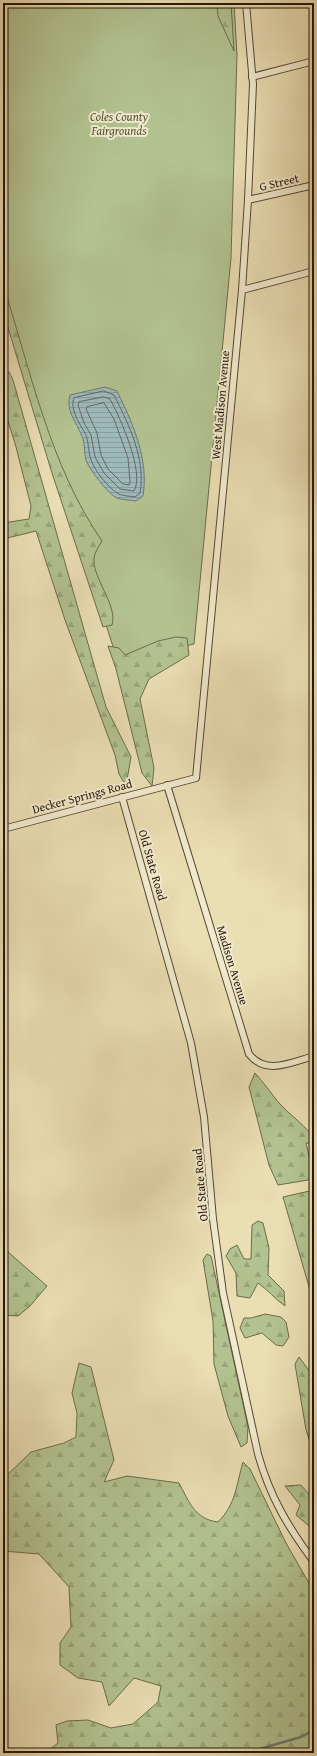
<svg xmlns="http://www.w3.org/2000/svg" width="317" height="1756" font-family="'Gentium Book Plus',serif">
<defs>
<pattern id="forest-firs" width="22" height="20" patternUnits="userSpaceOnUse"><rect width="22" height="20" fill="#b2c290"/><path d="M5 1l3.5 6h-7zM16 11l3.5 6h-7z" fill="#99a67b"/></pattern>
<pattern id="water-rules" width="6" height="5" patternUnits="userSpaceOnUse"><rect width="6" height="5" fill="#9eb9b9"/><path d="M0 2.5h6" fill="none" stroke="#889e9e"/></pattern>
</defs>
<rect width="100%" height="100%" fill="#eadeb3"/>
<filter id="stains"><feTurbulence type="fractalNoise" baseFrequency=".005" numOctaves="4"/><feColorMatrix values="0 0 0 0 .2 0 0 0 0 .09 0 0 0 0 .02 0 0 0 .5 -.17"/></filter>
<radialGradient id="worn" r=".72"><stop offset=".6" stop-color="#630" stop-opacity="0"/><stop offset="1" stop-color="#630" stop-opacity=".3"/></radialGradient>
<!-- green -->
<path fill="#b2c290" stroke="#6c6c4b" d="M3,3H234L237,55L231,258L194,644L118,662L21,361L3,301Z"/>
<!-- forest -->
<g fill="url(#forest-firs)" stroke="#6c6c4b">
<path d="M217,3H231L234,51L218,16Z"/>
<path d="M3,284C30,369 50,466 102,541C99,546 95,552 94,558C92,578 118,605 112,625L103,627L51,470L3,311Z"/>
<path d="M3,371L9,372L13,380L106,707L131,757L126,786L119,774L115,755L65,620L36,531L3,539V523L29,519L31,506L16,447L3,405Z"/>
<path d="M176,637L187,638L189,655L149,679L140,699L154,768L152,786L142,773L116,669L108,646L119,648L125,655L158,641Z"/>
<path d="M255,1073C264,1083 271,1093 279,1103C289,1114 301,1122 311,1134L314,1135V1143H306L313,1173L308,1180L278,1185L269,1165L249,1087Z"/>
<path d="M314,1190V1304L283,1197Z"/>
<path d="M258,1221L263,1223L269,1248L268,1275L284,1291L285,1306C275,1299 268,1290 258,1283L250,1298L237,1296L236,1273L226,1256L230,1249L237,1245L244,1259H251L252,1225Z"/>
<path d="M3,1235L8,1252L47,1286L30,1306L18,1316L3,1315Z"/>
<path d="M207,1254L211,1256L248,1427L247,1443L241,1447L228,1416L214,1364L213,1321L203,1260Z"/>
<path d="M265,1314L281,1317L286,1322L289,1337L283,1346L276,1345L262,1333L245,1338L240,1328L244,1318H251Z"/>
<path d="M299,1357L310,1372L314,1385V1454L306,1430L295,1364Z"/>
<path d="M79,1363L91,1367L114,1460L104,1482L127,1476L179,1483C189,1501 194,1519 218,1522C236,1504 236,1486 243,1462L250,1469L286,1543L314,1592V1753H45L58,1743L56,1725L67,1721L88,1720L111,1728L133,1724L158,1702L161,1686L134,1678L109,1706L102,1682L78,1678L60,1665V1643L71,1627L69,1587L39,1554L3,1551V1479L31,1452L64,1443L76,1437L77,1413L72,1393Z"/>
<path d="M301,1485L314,1500V1530L296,1515L300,1505L285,1486Z"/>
</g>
<!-- water -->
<path fill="url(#water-rules)" stroke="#6e7871" d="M105,387L117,391C133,424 149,459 143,496L136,501C130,500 123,500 117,498C109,495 89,469 86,460C84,453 85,445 83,439C78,424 65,411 70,395Z"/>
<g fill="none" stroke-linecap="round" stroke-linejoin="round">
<!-- shore -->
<g stroke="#626860" stroke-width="1">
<path d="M104,391L114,395C129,425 146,459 140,493L135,497C130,496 121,496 117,493C107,486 95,471 91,460C88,452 89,443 86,435C81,426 69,409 74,398Z"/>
<path d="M104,397L110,399C120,417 145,473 134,491L120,489L104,473L95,457L91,435L84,423L78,405L79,402Z"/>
<path d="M104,403L114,419L128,458L130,482L129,485L123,484L108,469L101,455L97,433L86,409L87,407Z"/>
</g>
<!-- stream -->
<path stroke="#6e7871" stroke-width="2.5" d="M245,1753L301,1737L314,1730"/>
<!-- minor casing -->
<g stroke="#564831" stroke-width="8">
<g id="minor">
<path d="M252,77L314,61"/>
<path d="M248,200L314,185"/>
<path d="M242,290L314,271"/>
<path d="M167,785L249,1054C266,1076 292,1062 314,1056"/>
<path d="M122,797L191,1043L204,1117L213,1219L223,1293L258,1454C270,1497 288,1527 314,1562"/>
<path d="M3,829L196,778L242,290L248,200L253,84L246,3"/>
</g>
</g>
<!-- minor -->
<use href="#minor" stroke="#f1eace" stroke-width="6"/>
</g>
<g text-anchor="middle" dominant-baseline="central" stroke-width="4" stroke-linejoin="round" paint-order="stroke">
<!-- park labels -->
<g font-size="12" font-style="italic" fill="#565236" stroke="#f1eace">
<text x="119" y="116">Coles County<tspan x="119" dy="14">Fairgrounds</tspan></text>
</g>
<!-- street labels -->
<g font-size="12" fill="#251606" stroke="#f1eace">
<text transform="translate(279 182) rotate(-13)">G Street</text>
<text transform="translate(220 405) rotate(-85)">West Madison Avenue</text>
<text transform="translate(82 796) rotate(-15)">Decker Springs Road</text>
<text transform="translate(153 865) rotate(74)">Old State Road</text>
<text transform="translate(233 965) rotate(73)">Madison Avenue</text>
<text transform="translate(200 1185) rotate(-95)">Old State Road</text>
</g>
</g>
<!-- margin -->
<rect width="317" height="1756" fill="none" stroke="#eadeb3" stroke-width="16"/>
<rect x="4" y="4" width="309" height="1748" fill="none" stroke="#251606" stroke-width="2"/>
<rect x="8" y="8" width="301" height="1740" fill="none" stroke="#251606"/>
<rect width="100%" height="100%" filter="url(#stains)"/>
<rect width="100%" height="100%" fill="url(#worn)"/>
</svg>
